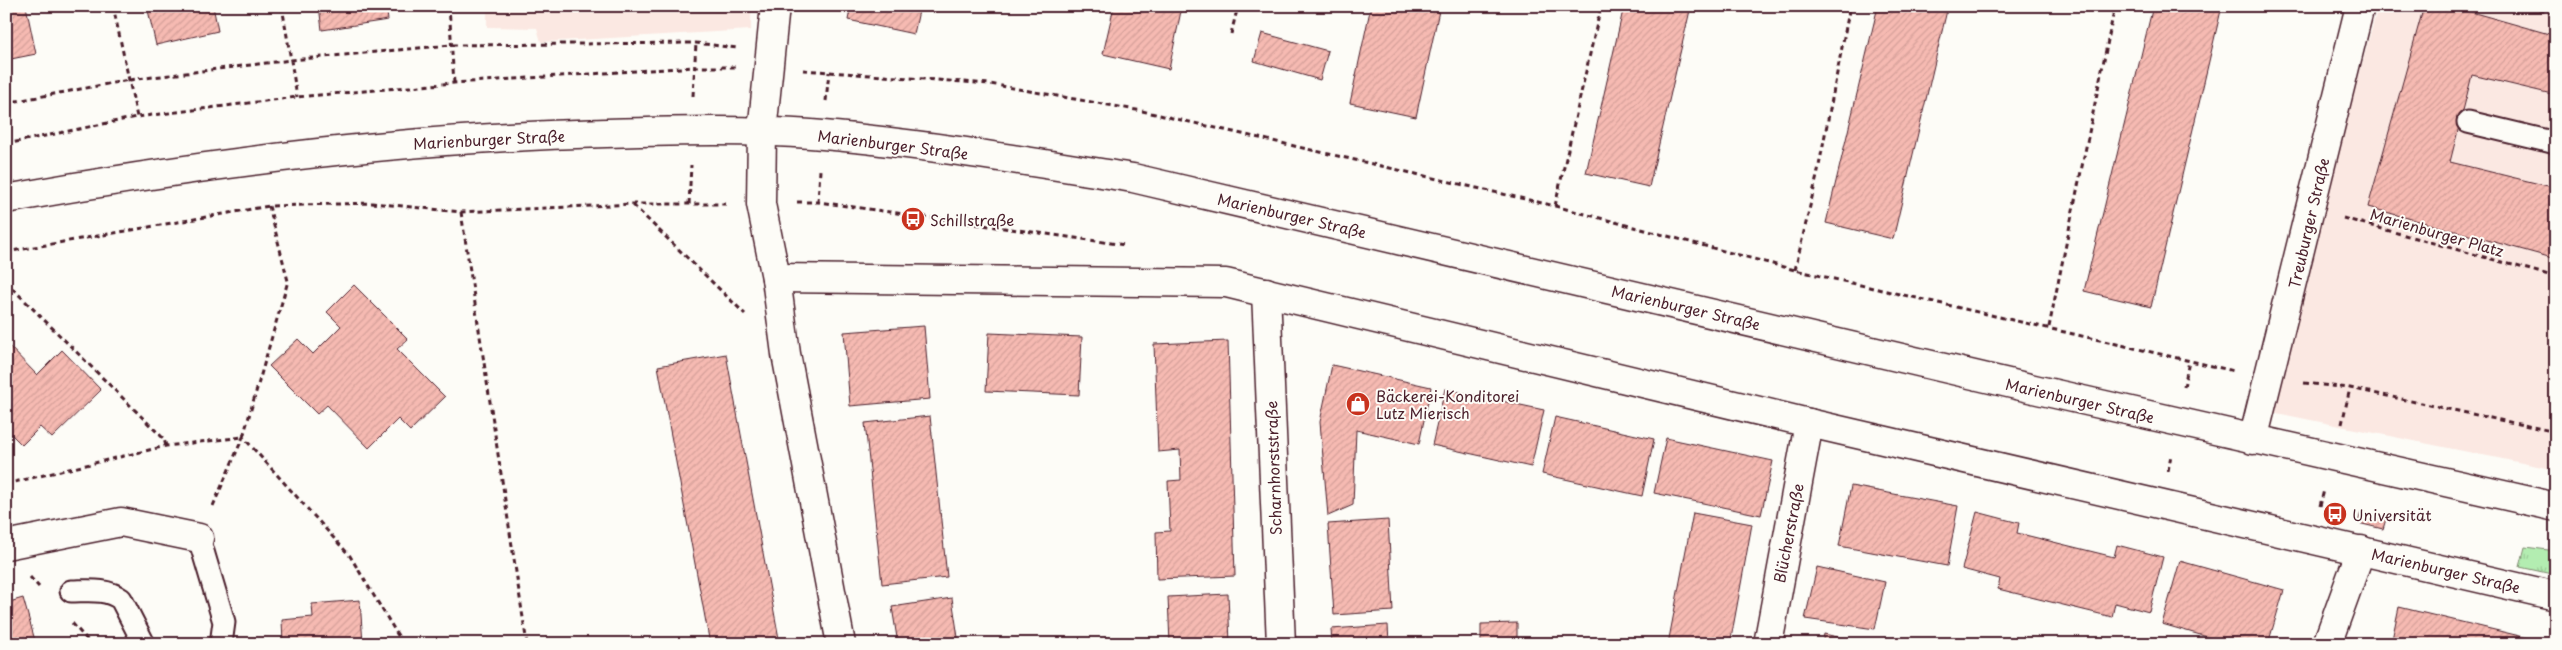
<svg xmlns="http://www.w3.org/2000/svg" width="2562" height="650" font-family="'Playpen Sans',sans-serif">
<defs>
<pattern id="grass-tufts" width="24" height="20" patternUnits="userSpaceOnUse" patternTransform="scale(1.25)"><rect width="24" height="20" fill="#b3edb1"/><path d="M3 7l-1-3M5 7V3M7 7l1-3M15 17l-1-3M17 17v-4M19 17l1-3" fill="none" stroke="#9bcb98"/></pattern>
<pattern id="building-hatch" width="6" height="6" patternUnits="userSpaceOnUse" patternTransform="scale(1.25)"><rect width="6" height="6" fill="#f6bab2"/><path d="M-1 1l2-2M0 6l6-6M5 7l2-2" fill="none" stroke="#d49f99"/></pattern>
</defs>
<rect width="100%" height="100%" fill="#fdfcf7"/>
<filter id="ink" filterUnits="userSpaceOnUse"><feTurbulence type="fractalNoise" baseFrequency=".02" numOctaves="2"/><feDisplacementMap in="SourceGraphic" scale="10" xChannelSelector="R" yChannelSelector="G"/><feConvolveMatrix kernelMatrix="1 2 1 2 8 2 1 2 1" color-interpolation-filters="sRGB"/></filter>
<g filter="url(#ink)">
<!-- built -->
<g fill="#fbe8e2">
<path d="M487,6H751V30L541,42L537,28L487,27Z"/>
<path d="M2378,6H2556V470L2267,411Z"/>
</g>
<!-- grass -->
<path fill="url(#grass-tufts)" stroke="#7e866e" d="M2525,547L2556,551V575L2520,567Z"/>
<!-- building -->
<g fill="url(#building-hatch)" stroke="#4a1f2b">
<path d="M6,6H26L36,54L6,60Z"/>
<path d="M147,6H213L218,31L156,45Z"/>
<path d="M319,6H386L388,20L322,30Z"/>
<path d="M607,6H727V11L607,10Z"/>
<path d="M851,6H920L914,34L848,20Z"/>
<path d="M1114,6H1182L1169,69L1103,54Z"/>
<path d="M1371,6H1440L1416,117L1350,103Z"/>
<path d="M1624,6H1691L1649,187L1586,173Z"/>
<path d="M1878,6H1948L1893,239L1826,223Z"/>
<path d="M2153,6H2222L2151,307L2084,291Z"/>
<path d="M2424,6H2450L2556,36V95L2472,75L2450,162L2556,188V259L2368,207Z"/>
<path d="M1262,33L1328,51L1320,80L1254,61Z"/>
<path d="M354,285L408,339L397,349L445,397L410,431L398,419L369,448L327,405L317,414L269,366L298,339L313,354L341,326L327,312Z"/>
<path d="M924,326L930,399L850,406L844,332Z"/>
<path d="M989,333L1082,337L1079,395L986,391Z"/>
<path d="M1228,341L1235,576L1157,579L1156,532L1170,531L1168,481L1181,480L1180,450L1158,452L1154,344Z"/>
<path d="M6,343L37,375L62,350L101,390L52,438L40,427L22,445L6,429Z"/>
<path d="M726,354L780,644H710L658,366Z"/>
<path d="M1332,365L1431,387L1419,444L1356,430L1353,505L1328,516L1320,422Z"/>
<path d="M1445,389L1544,410L1531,467L1432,445Z"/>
<path d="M930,416L947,577L882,584L865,423Z"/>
<path d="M1555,417L1654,439L1642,496L1542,474Z"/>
<path d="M1666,438L1773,461L1761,515L1654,493Z"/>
<path d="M1851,486L1958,506L1947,566L1839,546Z"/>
<path d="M1977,512L2019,523L2017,533L2114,557L2117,545L2163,557L2149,612L2115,603L2112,617L1998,589L2000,579L1962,569Z"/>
<path d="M2361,512L2386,519L2383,529L2358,523Z"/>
<path d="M1693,513L1752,524L1730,644H1668Z"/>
<path d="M1388,520L1393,611L1334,615L1328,524Z"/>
<path d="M2180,561L2284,590L2268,644H2232L2162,624Z"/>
<path d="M1817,567L1885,582L1875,629L1805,619Z"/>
<path d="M1228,594L1230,644H1170L1168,597Z"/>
<path d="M23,598L36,644H6V603Z"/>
<path d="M952,598L959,644H898L892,607Z"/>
<path d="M360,600L363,644H283L282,620L313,617L312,604Z"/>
<path d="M2399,607L2553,644H2391Z"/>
<path d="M1517,623V644H1481V624Z"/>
<path d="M1388,625L1389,644H1332L1331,629Z"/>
<path d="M1824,634L1869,644H1822Z"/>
</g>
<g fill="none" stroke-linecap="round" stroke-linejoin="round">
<!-- service casing -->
<g stroke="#4a1f2b" stroke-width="25">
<g id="service">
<path d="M2468,122L2556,143"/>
<path d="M199,538L224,622L221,644"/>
<path d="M71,591C88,591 106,588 121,599L144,644"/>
</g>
</g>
<!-- minor casing -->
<g stroke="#4a1f2b" stroke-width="31">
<g id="minor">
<path d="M775,6L762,132L761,204L776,278L786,354L841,644"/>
<path d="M776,278L1226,283L1809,423L2556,596"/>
<path d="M1266,292L1281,644"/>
<path d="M2253,440L2360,6"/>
<path d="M6,545L121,522L199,538"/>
<path d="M1768,644L1809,423"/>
<path d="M2327,644L2361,550"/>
</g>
</g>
<!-- secondary casing -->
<g stroke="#4a1f2b" stroke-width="31">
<path id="secondary" d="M6,199C205,163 404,138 606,133C678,131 751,129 823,135C927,144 1030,162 1133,178L2038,390L2556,507"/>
</g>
<!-- path -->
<g stroke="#4a1f2b" stroke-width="3" stroke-dasharray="5 4" stroke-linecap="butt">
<path d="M113,6L137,117"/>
<path d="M282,6L297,97"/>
<path d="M449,6L454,83"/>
<path d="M2522,6L2556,14"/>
<path d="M1231,34L1238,6"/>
<path d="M803,70L990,84L1142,111L1555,206L1795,270L2234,371"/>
<path d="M693,96L696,43"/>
<path d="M826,101L829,72"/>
<path d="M6,103L129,80L291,60L451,45L696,43L737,48"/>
<path d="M6,144L137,117L297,97L454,83L695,67H735"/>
<path d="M797,202H818L1125,245"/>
<path d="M818,202L820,170"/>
<path d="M689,204L691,165"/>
<path d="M633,205L745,314"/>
<path d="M1555,206L1601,6"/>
<path d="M461,212L527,644"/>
<path d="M2343,218L2556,277"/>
<path d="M6,252L269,206L372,203L461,212L633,204H726"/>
<path d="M1795,270L1817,176L1850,6"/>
<path d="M6,282L164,439L166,446"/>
<path d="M2049,327L2115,6"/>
<path d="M2304,383L2350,388L2556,432"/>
<path d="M2184,387L2189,361"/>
<path d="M2342,424L2350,388"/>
<path d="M2168,471L2171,455"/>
<path d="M6,484L166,446L243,437L288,281L269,206"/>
<path d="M213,506L243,437L350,556L403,644"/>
<path d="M2320,506L2324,490"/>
<path d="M30,577L39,587"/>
<path d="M72,623L91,644"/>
</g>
<!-- service -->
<use href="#service" stroke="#fdfcf7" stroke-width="21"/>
<!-- minor -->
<use href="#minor" stroke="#fdfcf7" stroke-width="28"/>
<!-- secondary -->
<use href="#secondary" stroke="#fdfcf7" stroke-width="28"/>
</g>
</g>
<!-- icons -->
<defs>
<g id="bus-disc" transform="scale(1.25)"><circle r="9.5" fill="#c8321e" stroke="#fdfcf7"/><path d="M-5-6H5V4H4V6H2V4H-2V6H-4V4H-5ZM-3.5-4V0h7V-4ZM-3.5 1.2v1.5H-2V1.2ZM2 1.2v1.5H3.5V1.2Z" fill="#fff"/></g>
<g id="shop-disc" transform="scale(1.25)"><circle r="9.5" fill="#c8321e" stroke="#fdfcf7"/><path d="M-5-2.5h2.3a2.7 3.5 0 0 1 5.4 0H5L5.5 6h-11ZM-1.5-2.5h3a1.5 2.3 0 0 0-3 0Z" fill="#fff"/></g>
</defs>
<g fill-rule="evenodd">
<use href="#bus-disc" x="913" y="219"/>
<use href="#shop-disc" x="1358" y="404"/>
<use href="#bus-disc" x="2335" y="514"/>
</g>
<g text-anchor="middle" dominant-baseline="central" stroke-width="4" stroke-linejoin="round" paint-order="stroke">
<!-- street labels -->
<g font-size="15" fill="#4a1f2b" stroke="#fdfcf7">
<text transform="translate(489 139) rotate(-3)">Marienburger Straße</text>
<text transform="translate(893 144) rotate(7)">Marienburger Straße</text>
<text transform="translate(1292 215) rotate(13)">Marienburger Straße</text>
<text transform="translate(2308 223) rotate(-77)">Treuburger Straße</text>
<text transform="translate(2437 232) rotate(16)">Marienburger Platz</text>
<text transform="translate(1686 307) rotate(13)">Marienburger Straße</text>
<text transform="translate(2080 400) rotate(13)">Marienburger Straße</text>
<text transform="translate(1273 468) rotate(-92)">Scharnhorststraße</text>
<text transform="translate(1788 533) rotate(-79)">Blücherstraße</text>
<text transform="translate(2446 570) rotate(13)">Marienburger Straße</text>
</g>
<!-- poi labels -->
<g font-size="15" fill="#4a1f2b" stroke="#fdfcf7" text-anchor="start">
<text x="930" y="219">Schillstraße</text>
<text x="1376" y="395">Bäckerei-Konditorei<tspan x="1376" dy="17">Lutz Mierisch</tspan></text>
<text x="2352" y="514">Universität</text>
</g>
</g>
<!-- margin -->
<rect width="2562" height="650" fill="none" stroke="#fdfcf7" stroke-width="25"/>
<rect x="12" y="12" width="2537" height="625" fill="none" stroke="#4a1f2b" stroke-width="2" filter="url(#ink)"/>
</svg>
